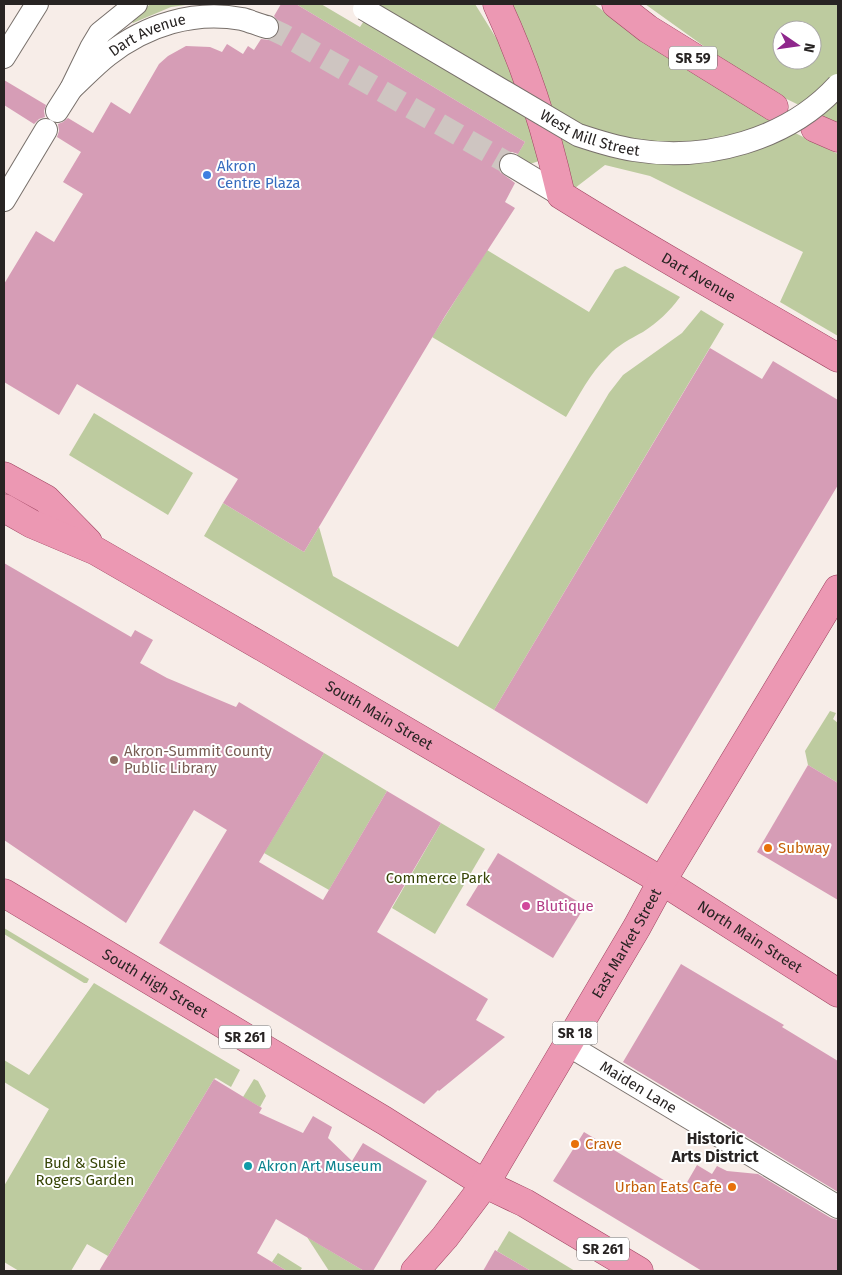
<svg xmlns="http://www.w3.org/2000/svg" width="842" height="1275" font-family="'Fira Sans',sans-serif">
<rect width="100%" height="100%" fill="#f7ede8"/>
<!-- green -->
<g fill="#bdcb9f" fill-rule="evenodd">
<path d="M151,4H193L171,7L133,23L129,18Z"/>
<path d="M296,4H321L360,27L375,4H475L498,41L517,78L542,160L530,164L516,157L525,142Z"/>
<path d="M511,4H594L638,37L707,82L789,130L838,154V336L780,302L803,252L650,176L605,165L575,188L568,180C554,119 539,60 511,4Z"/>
<path d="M645,4H838V124L758,85ZM782,30H812V60H782Z"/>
<path d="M487,250L589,312L615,270L625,266L680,297C669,312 658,322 643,332C630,339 618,345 608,356C590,373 579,396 566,417L432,337Z"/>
<path d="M701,310L724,324L494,710L204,536L223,503L304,552L319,527L333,576L458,647L609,393L623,375L682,333Z"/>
<path d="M94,413L193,473L168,515L69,455Z"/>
<path d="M830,711L836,713L833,719L838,723V783L808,765L805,751Z"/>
<path d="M324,753L387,791L329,890L264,853Z"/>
<path d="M441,823L485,849L435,934L392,908Z"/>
<path d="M4,928L89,979L87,983H84L4,934Z"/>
<path d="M94,983L240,1070L231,1087L216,1078L214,1079L108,1256L87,1244L71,1271H19L4,1262V1186L49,1109L4,1082V1060L29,1075Z"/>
<path d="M254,1079L258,1081L266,1096L260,1107L243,1097Z"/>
<path d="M509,1231L575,1271H531L497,1251Z"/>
<path d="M307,1237L364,1271H329Z"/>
<path d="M278,1253L302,1268L300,1271H287L272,1262Z"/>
</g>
<!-- building -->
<g fill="#d69db6">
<path d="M281,4H296L525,142L518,154L512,152L505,153L500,158L498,164L500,172L515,183L505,202L515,208L445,316L304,552L223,503L238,479L77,384L59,415L4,382V284L36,231L54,242L83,194L63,182L81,152L57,137L59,131L58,124L63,122L68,118L93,133L111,102L130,114L159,64L168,56L186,46L210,47L222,52L227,44L243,54L248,46L254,50L261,39L270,40L277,36L280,30V24L274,16Z"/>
<path d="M4,80L46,105L44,111L45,117L39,119L34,124L4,105Z"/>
<path d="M710,348L762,379L773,361L838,400V485L647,804L494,710Z"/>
<path d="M4,563L131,637L135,630L153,640L140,663L167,678L236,707L239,702L324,753L259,862L323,900L387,791L441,823L377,932L488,999L476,1020L505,1037L439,1091L438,1090L424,1104L159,943L227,830L194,810L126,923L4,840Z"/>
<path d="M808,765L838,783V900L757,852Z"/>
<path d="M498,853L585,906L553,958L466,905Z"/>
<path d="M681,964L784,1025L782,1027L838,1061V1192L623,1062Z"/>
<path d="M214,1079L262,1108L259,1113L303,1133L313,1116L332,1127L328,1138L352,1161L363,1143L427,1181L373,1271H364L276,1219L257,1253L287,1271H99Z"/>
<path d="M584,1132L682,1191L697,1165L712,1174L717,1166L727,1171L758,1174L831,1218L838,1220V1271H702L553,1181Z"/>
<path d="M495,1250L531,1271H483Z"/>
</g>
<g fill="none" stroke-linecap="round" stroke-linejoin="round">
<!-- minor-tunnel -->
<path stroke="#cec5c1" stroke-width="22" stroke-dasharray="22 11" stroke-linecap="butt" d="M267,27L284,35L511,165"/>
<!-- minor casing -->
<g stroke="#78706b" stroke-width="24">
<g id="minor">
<path d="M4,57L37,4"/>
<path id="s1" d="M71,89C83,78 95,65 108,55C146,25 194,10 242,19C250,21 259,25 267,27"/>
<path d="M57,111L71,89L91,48L100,33L136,4"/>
<path d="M511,165L561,195"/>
<path d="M4,200L46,130"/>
<path id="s2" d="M568,1045L838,1207"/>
</g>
</g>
<!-- major casing -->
<g stroke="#9f4360" stroke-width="29">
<g id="major">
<path id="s3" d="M497,4C526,66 546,129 561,195C652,252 746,304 838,358"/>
<path d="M616,4L648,29L774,107"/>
<path d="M815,128L838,138"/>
<path d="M4,476L46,499L88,542"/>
<path id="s4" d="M4,508L32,524L96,551L266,649L662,881L838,993"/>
<path id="s5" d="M4,893L385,1121L485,1184L525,1203L639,1271"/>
<path id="s6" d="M415,1271L445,1237L485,1184L637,927L662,881L838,589"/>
</g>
</g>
<!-- minor -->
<use href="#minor" stroke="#fff" stroke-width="22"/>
<!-- major -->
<use href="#major" stroke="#ec98b3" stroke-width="28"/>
<!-- minor-bridge casing -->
<g stroke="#78706b" stroke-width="24" stroke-linecap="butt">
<g id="minor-bridge">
<path id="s7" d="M364,9L578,135C596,141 614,147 634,150C706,162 788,140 838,85"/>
</g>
</g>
<!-- minor-bridge -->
<use href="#minor-bridge" stroke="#fff" stroke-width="22"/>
</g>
<!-- markers -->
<circle fill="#3f7fe0" stroke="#fff" stroke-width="2" cx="207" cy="175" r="5"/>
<circle fill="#8d6e63" stroke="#fff" stroke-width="2" cx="114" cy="760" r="5"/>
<g fill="#e8710a" stroke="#fff" stroke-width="2">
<circle cx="768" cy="848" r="5"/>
<circle cx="575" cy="1144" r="5"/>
<circle cx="732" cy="1187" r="5"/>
</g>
<circle fill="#d1479c" stroke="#fff" stroke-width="2" cx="526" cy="906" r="5"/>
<circle fill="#0f9aa8" stroke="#fff" stroke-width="2" cx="248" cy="1166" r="5"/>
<g text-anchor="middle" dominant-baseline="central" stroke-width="4" stroke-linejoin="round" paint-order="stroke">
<!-- shield labels -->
<g fill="#fff" stroke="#686665" stroke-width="1">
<rect x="669" y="46.5" width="48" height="23" rx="4"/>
<rect x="552.5" y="1021.5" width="45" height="23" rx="4"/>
<rect x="219" y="1025.5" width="52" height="23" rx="4"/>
<rect x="577" y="1237.5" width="52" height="23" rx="4"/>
</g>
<g font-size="14" font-weight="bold" fill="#282423">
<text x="693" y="58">SR 59</text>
<text x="575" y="1033">SR 18</text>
<text x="245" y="1037">SR 261</text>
<text x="603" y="1249">SR 261</text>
</g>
<!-- street labels -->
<g font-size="15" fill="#282423" stroke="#fff">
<text stroke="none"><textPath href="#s1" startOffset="95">Dart Avenue</textPath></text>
<text stroke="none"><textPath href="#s7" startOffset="259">West Mill Street</textPath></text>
<text stroke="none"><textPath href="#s3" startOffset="362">Dart Avenue</textPath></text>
<text stroke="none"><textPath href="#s4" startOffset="429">South Main Street</textPath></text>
<text stroke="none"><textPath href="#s4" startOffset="861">North Main Street</textPath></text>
<text stroke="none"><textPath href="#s6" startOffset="391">East Market Street</textPath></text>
<text stroke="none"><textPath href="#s5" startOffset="176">South High Street</textPath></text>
<text stroke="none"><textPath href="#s2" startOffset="82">Maiden Lane</textPath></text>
</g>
<!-- shop labels -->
<g font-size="15" fill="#366cbe" stroke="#fff" text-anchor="start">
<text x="217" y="166">Akron<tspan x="217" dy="17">Centre Plaza</tspan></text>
</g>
<!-- education labels -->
<g font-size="15" fill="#785e54" stroke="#fff" text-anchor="start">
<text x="124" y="751">Akron-Summit County<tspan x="124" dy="17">Public Library</tspan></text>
</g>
<!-- food labels -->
<g font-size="15" fill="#c56008" stroke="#fff" text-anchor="start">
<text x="778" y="848">Subway</text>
<text x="585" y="1144">Crave</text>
<text x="722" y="1187" text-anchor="end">Urban Eats Cafe</text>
</g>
<!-- park labels -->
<g font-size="15" fill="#374506" stroke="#fff">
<text x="438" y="878">Commerce Park</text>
<text x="85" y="1163">Bud &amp; Susie<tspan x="85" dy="17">Rogers Garden</tspan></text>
</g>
<!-- hotel labels -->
<g font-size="15" fill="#b23c85" stroke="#fff" text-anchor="start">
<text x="536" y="906">Blutique</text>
</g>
<!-- culture labels -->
<g font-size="15" fill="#0d838f" stroke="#fff" text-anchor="start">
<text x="258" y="1166">Akron Art Museum</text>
</g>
<!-- neighbourhood labels -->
<g font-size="16" font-weight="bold" fill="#282423" stroke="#fff">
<text x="715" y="1138">Historic<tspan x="715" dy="18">Arts District</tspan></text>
</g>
</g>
<!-- border -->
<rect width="842" height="1275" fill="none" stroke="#282423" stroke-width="10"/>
<!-- north arrow -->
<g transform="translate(797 45) rotate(103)"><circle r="24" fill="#ffffff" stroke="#a9a7a7"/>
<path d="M0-4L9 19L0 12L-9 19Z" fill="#8f278c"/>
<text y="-8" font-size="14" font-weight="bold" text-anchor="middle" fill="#282423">N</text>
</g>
</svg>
